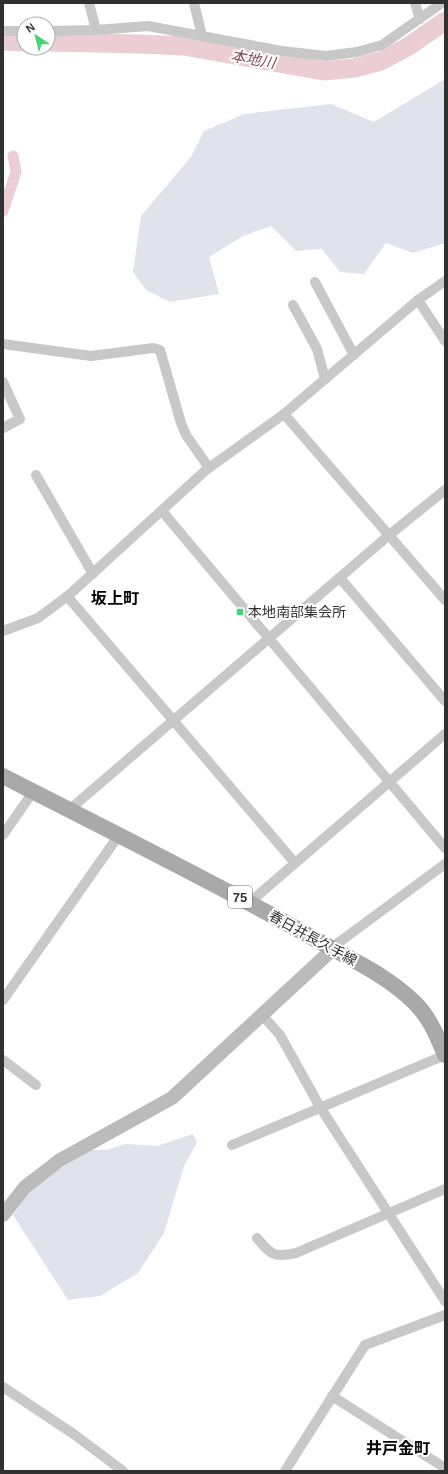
<svg xmlns="http://www.w3.org/2000/svg" width="448" height="1474" font-family="Arial,'Noto Sans JP',sans-serif">
<rect width="100%" height="100%" fill="#fff"/>
<!-- green -->
<g fill="#e0e2ec">
<path d="M445,79V243L413,253L386,243L364,274L340,272L322,249L296,251L271,226L243,236L209,257L219,294L170,302L146,290L133,272L141,216L191,157L204,131L244,114L331,104L374,122Z"/>
<path d="M193,1134L197,1142L184,1166L164,1233L138,1273L100,1296L68,1300L13,1215L28,1193L59,1170L88,1150H106L126,1144L157,1146Z"/>
</g>
<g fill="none" stroke-linecap="round" stroke-linejoin="round">
<!-- canal -->
<path stroke="#eaced4" stroke-width="11" d="M3,211L16,172L13,156"/>
<!-- river -->
<g stroke="#eaced4" stroke-width="19">
<path d="M3,41L24,42"/>
<path d="M48,42L138,44L184,46L324,71L354,68L381,61L409,46L445,21"/>
</g>
<!-- street -->
<g stroke="#c8c8c8" stroke-width="10">
<path d="M89,3L96,30"/>
<path d="M194,3L202,36"/>
<path d="M415,3L420,19"/>
<path d="M3,31H24"/>
<path d="M48,31L96,30L148,26L282,51L326,56L357,52L382,45L442,3"/>
<path d="M315,282L354,355"/>
<path d="M418,300L445,341"/>
<path d="M293,305L317,349L325,379"/>
<path d="M3,344L91,356L153,348L160,350L181,423L186,435L209,468"/>
<path d="M3,382L20,419L3,428"/>
<path d="M284,414L445,600"/>
<path d="M36,475L93,574"/>
<path d="M162,511L445,848"/>
<path d="M340,578L445,701"/>
<path d="M67,596L295,863"/>
<path d="M3,631L38,618L69,595L206,470L284,414L418,300L445,281"/>
<path d="M69,810L388,536L445,490"/>
<path d="M3,835L33,792"/>
<path d="M250,902L445,734"/>
<path d="M333,949L338,943L445,864"/>
<path d="M3,1000L119,835"/>
<path d="M263,1016L280,1035L320,1107L445,1301"/>
<path d="M3,1060L36,1085"/>
<path d="M232,1145L445,1055"/>
<path d="M257,1238C271,1255 274,1258 296,1253L445,1189"/>
<path d="M3,1387L75,1435L123,1471"/>
<path d="M332,1396L445,1468"/>
<path d="M285,1471L365,1345L445,1315"/>
</g>
<!-- secondary -->
<path stroke="#bbb" stroke-width="14" d="M3,1215L25,1187L60,1160L172,1098L333,949"/>
<!-- primary -->
<path stroke="#a9a9a9" stroke-width="16" d="M3,776C104,828 206,878 306,934C342,955 385,973 415,1003C430,1018 437,1036 445,1055"/>
</g>
<!-- markers -->
<rect fill="#44d673" stroke="#fff" stroke-width="1.5" x="236" y="608" width="8" height="8" rx="2"/>
<g text-anchor="middle" dominant-baseline="central" stroke-width="4" stroke-linejoin="round" paint-order="stroke">
<!-- shield labels -->
<rect fill="#fff" stroke="#6f6f6f" stroke-width="1" x="228" y="886" width="24" height="22" rx="3"/>
<g font-size="13" font-weight="bold" fill="#313131">
<text x="240" y="897">75</text>
</g>
<!-- poi labels -->
<g font-size="14" fill="#313131" stroke="#fff" text-anchor="start">
<text x="248" y="612">本地南部集会所</text>
</g>
<!-- street labels -->
<g font-size="14" fill="#313131" stroke="#fff">
<text transform="translate(313 938) rotate(29)">春日井長久手線</text>
</g>
<!-- water labels -->
<g font-size="15" font-style="italic" fill="#8c4555" stroke="#fff">
<text transform="translate(253 59) rotate(10)">本地川</text>
</g>
<!-- quarter labels -->
<g font-size="16" font-weight="bold" fill="#000" stroke="#fff">
<text x="115" y="598">坂上町</text>
<text x="398" y="1448">井戸金町</text>
</g>
</g>
<!-- border -->
<rect width="448" height="1474" fill="none" stroke="#313131" stroke-width="8"/>
<!-- north arrow -->
<g transform="translate(36 36) rotate(325)"><circle r="19" fill="#ffffff" stroke="#adadad"/>
<path d="M0-3L7 15L0 10L-7 15Z" fill="#44d673"/>
<text y="-6" font-size="11" font-weight="bold" text-anchor="middle" fill="#313131">N</text>
</g>
</svg>
